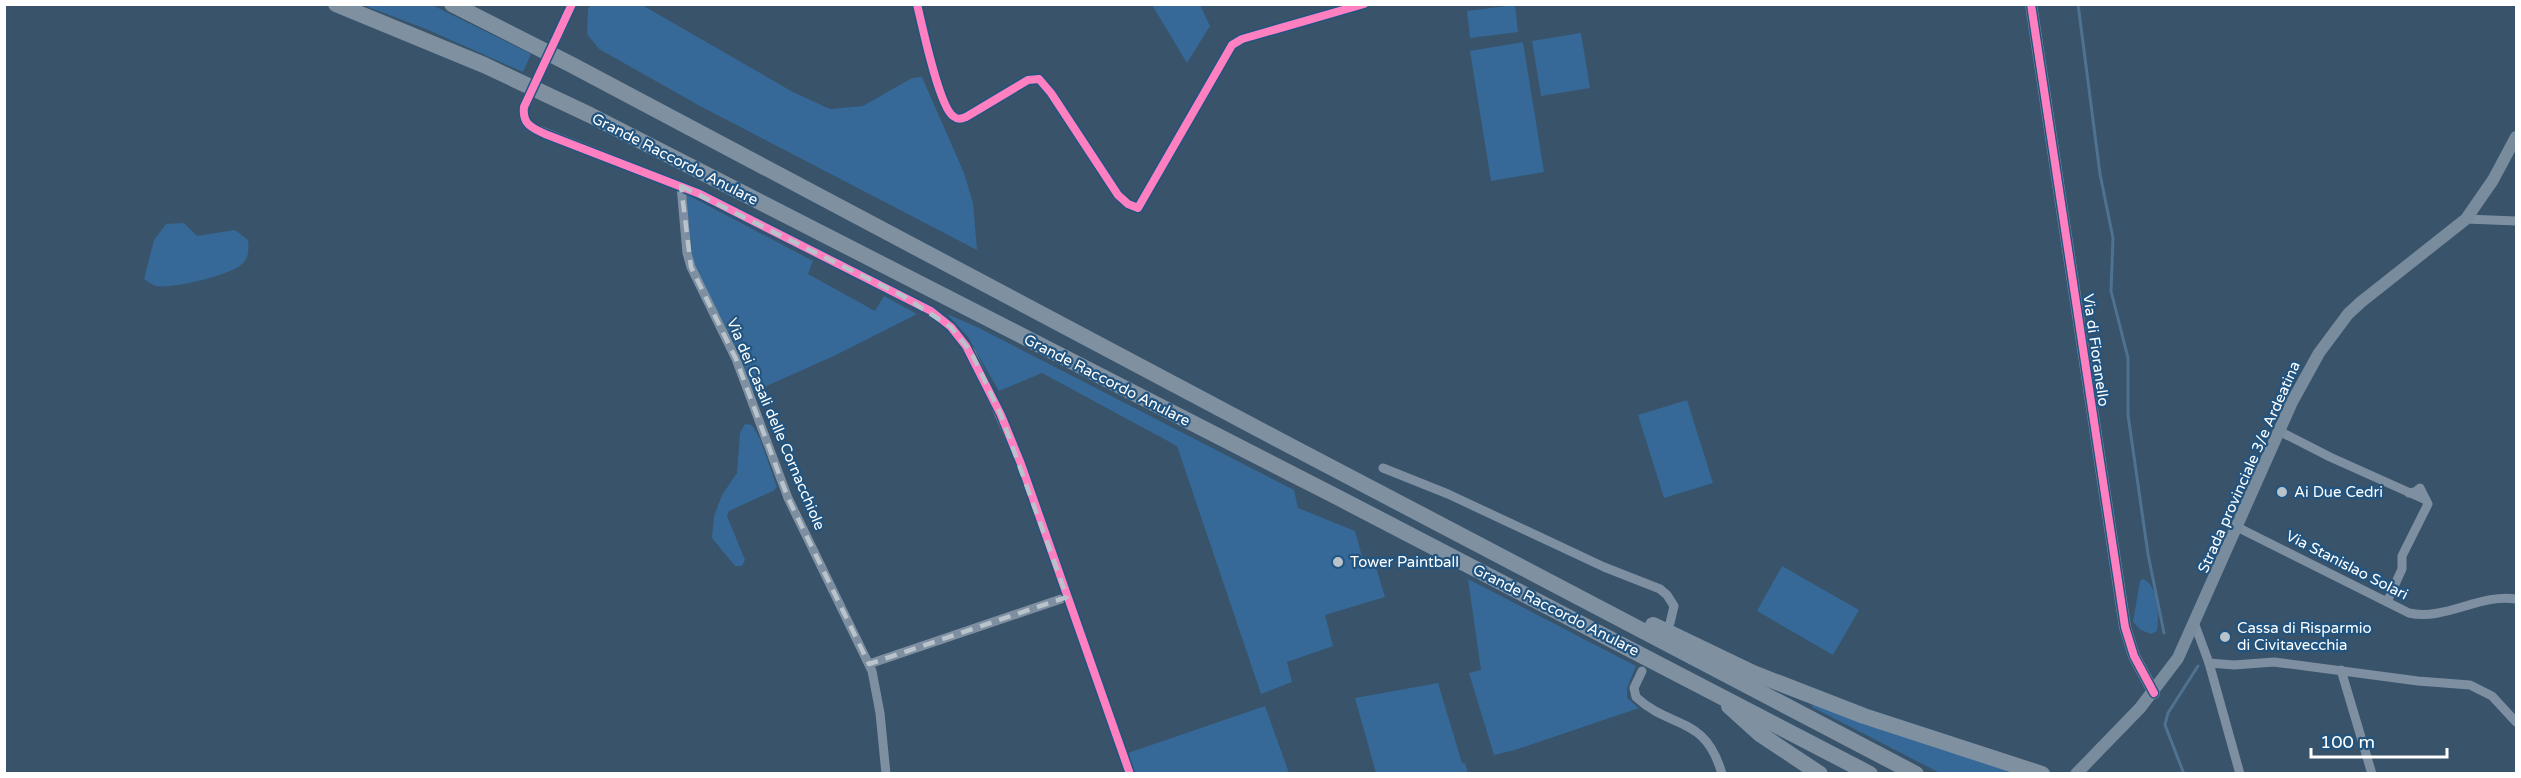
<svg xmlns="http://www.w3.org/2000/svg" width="2521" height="778" font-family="'Varela Round',sans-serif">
<rect width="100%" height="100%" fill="#38536a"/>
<!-- green -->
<g fill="#366997">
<path d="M363,5H432L531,54L523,72L426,29Z"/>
<path d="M591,5H642L793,92L830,109L863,106L912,78L922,77L964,173L973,203L977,250L700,106L599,49L587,34L588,9Z"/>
<path d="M1152,5H1200L1210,26L1187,63Z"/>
<path d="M1515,5L1518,32L1470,38L1467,11Z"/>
<path d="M1581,33L1590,88L1541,96L1532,41Z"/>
<path d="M1523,42L1544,172L1491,181L1470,51Z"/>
<path d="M686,194L813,261L808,274L875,311L884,296L917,314L836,355L753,392L740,355L693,263Z"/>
<path d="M184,223L197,236L235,230L248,240C249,248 249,257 243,263C233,275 172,289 156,286C152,285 147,281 144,279L154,240L166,224Z"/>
<path d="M947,314L979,328L1294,490L1298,508L1355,531L1364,563L1374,561L1385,597L1325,615L1333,646L1287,662L1292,682L1261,694L1177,446L1042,373L999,391L968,337Z"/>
<path d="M1687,400L1713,483L1664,498L1638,415Z"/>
<path d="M745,424L752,425L760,439L777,487L773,491L729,511L727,516L745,560L742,566H735L712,538L714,516L722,495L737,473L740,433Z"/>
<path d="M1782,566L1859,610L1833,655L1757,611Z"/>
<path d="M1468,579L1636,666L1627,688V698L1639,708L1515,750L1494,755L1469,673L1481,670Z"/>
<path d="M2143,579C2159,586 2159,616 2157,631L2151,634L2141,630L2133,622L2140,581Z"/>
<path d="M1438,683L1462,763H1465L1468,773H1376L1355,698Z"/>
<path d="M1813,703L2016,773H1940L1812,707Z"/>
<path d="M1265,706L1289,773H1135L1128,753Z"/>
</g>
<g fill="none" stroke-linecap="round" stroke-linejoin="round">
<!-- stream -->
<g stroke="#4f7291" stroke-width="3">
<path d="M2078,4L2100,174L2113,238L2111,291L2128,358V415L2148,554L2164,633"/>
<path d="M2184,774L2165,725L2168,713L2198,666"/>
</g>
<!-- street -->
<g stroke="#7d8fa1" stroke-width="9">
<path d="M917,4C922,25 939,106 953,116C958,120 961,119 966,117L1028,80L1039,79L1051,93L1118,195L1128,204L1138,208L1232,45L1242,39L1364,4"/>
<path d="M558,36L572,4"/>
<path d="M538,76L547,58"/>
<path d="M528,98C523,109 520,119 531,127L700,194L903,296L931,311L951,327L971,352L983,378L1021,464L1130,774"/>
<path d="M681,186L687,253L691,267L736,359L788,498L872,671L880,713L886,774"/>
<path d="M2466,219L2516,221"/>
<path d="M2279,431L2330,457L2426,500"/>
<path d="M1383,468L1448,494L1604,567L1660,589L1667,595L1674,606L1670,623"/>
<path d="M2237,527L2409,613C2445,621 2481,593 2516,599"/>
<path d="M2387,602L2402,569V556L2428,504L2420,488L2415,492L2409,493"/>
<path d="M2195,625L2209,663L2240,774"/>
<path d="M2209,663L2234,665L2274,662L2418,681L2470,685L2492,696L2516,722"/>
<path d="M869,664L1067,597"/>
<path d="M2341,670L2372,774"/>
<path d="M1642,671L1634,688L1636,697C1671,730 1705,714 1722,774"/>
</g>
<!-- secondary -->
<g stroke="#798c9d" stroke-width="12">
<path d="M2031,4L2125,627L2134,656L2154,693"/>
<path d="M2076,774L2140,708L2178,658L2292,402L2319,353L2348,314L2361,302L2466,219L2493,180L2516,137"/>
</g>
<!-- highway -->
<g stroke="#7f90a1" stroke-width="16">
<path d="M336,4L484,65L590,115L1339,498L1870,774"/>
<path d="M452,4L572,65L1281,441L1916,774"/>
<path d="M1653,625L1753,673L1864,716L2042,774"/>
<path d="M1729,706L1760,734L1820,774"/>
</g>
<!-- cycleway casing -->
<g stroke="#225480" stroke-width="11">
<g id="cycleway">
<path d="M572,4L524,107C522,124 532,128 545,134L700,194L931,311L951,327L966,346L1001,415L1021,464L1130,774"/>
<path d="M917,4C922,25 939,106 953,116C958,120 961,119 966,117L1028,80L1039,79L1051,93L1118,195L1128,204L1138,208L1232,45L1242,39L1364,4"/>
<path d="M2031,4L2125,627L2134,656L2154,693"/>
</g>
</g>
<!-- cycleway -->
<use href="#cycleway" stroke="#ff80c0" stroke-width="8"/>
</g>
<!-- marked area -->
<path fill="none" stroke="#b9c3cb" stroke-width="4.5" stroke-dasharray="12 8" stroke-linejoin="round" d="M681,186L903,296L951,327L971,352L1001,415L1067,597L869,664L788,498L736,359L691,267Z"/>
<!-- markers -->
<g fill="#b9c3cb" stroke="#225480" stroke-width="2">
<circle cx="2282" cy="492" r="6"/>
<circle cx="1338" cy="562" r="6"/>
<circle cx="2225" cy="637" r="6"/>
</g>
<g text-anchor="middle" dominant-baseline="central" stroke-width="4.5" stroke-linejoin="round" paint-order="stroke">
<!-- street labels -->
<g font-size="15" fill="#fff" stroke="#225480">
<text transform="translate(675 159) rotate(27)">Grande Raccordo Anulare</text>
<text transform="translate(2096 350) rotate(82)">Via di Fioranello</text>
<text transform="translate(1107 380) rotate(27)">Grande Raccordo Anulare</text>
<text transform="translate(776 424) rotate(67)">Via dei Casali delle Cornacchiole</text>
<text transform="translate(2249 467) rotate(-66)">Strada provinciale 3/e Ardeatina</text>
<text transform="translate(2347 565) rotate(27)">Via Stanislao Solari</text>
<text transform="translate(1556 610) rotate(27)">Grande Raccordo Anulare</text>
</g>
<!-- poi labels -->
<g font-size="15" fill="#fff" stroke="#225480" text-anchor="start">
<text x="2294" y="492">Ai Due Cedri</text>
<text x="1350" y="562">Tower Paintball</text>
<text x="2237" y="628">Cassa di Risparmio<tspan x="2237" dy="17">di Civitavecchia</tspan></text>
</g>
</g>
<!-- border -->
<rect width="2521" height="778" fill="none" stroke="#ffffff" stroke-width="12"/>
<!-- scale -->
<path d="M2311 748v9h136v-9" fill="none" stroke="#ffffff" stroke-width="3"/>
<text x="2320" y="748" font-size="18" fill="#ffffff" stroke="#225480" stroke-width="4.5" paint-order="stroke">100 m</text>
</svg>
